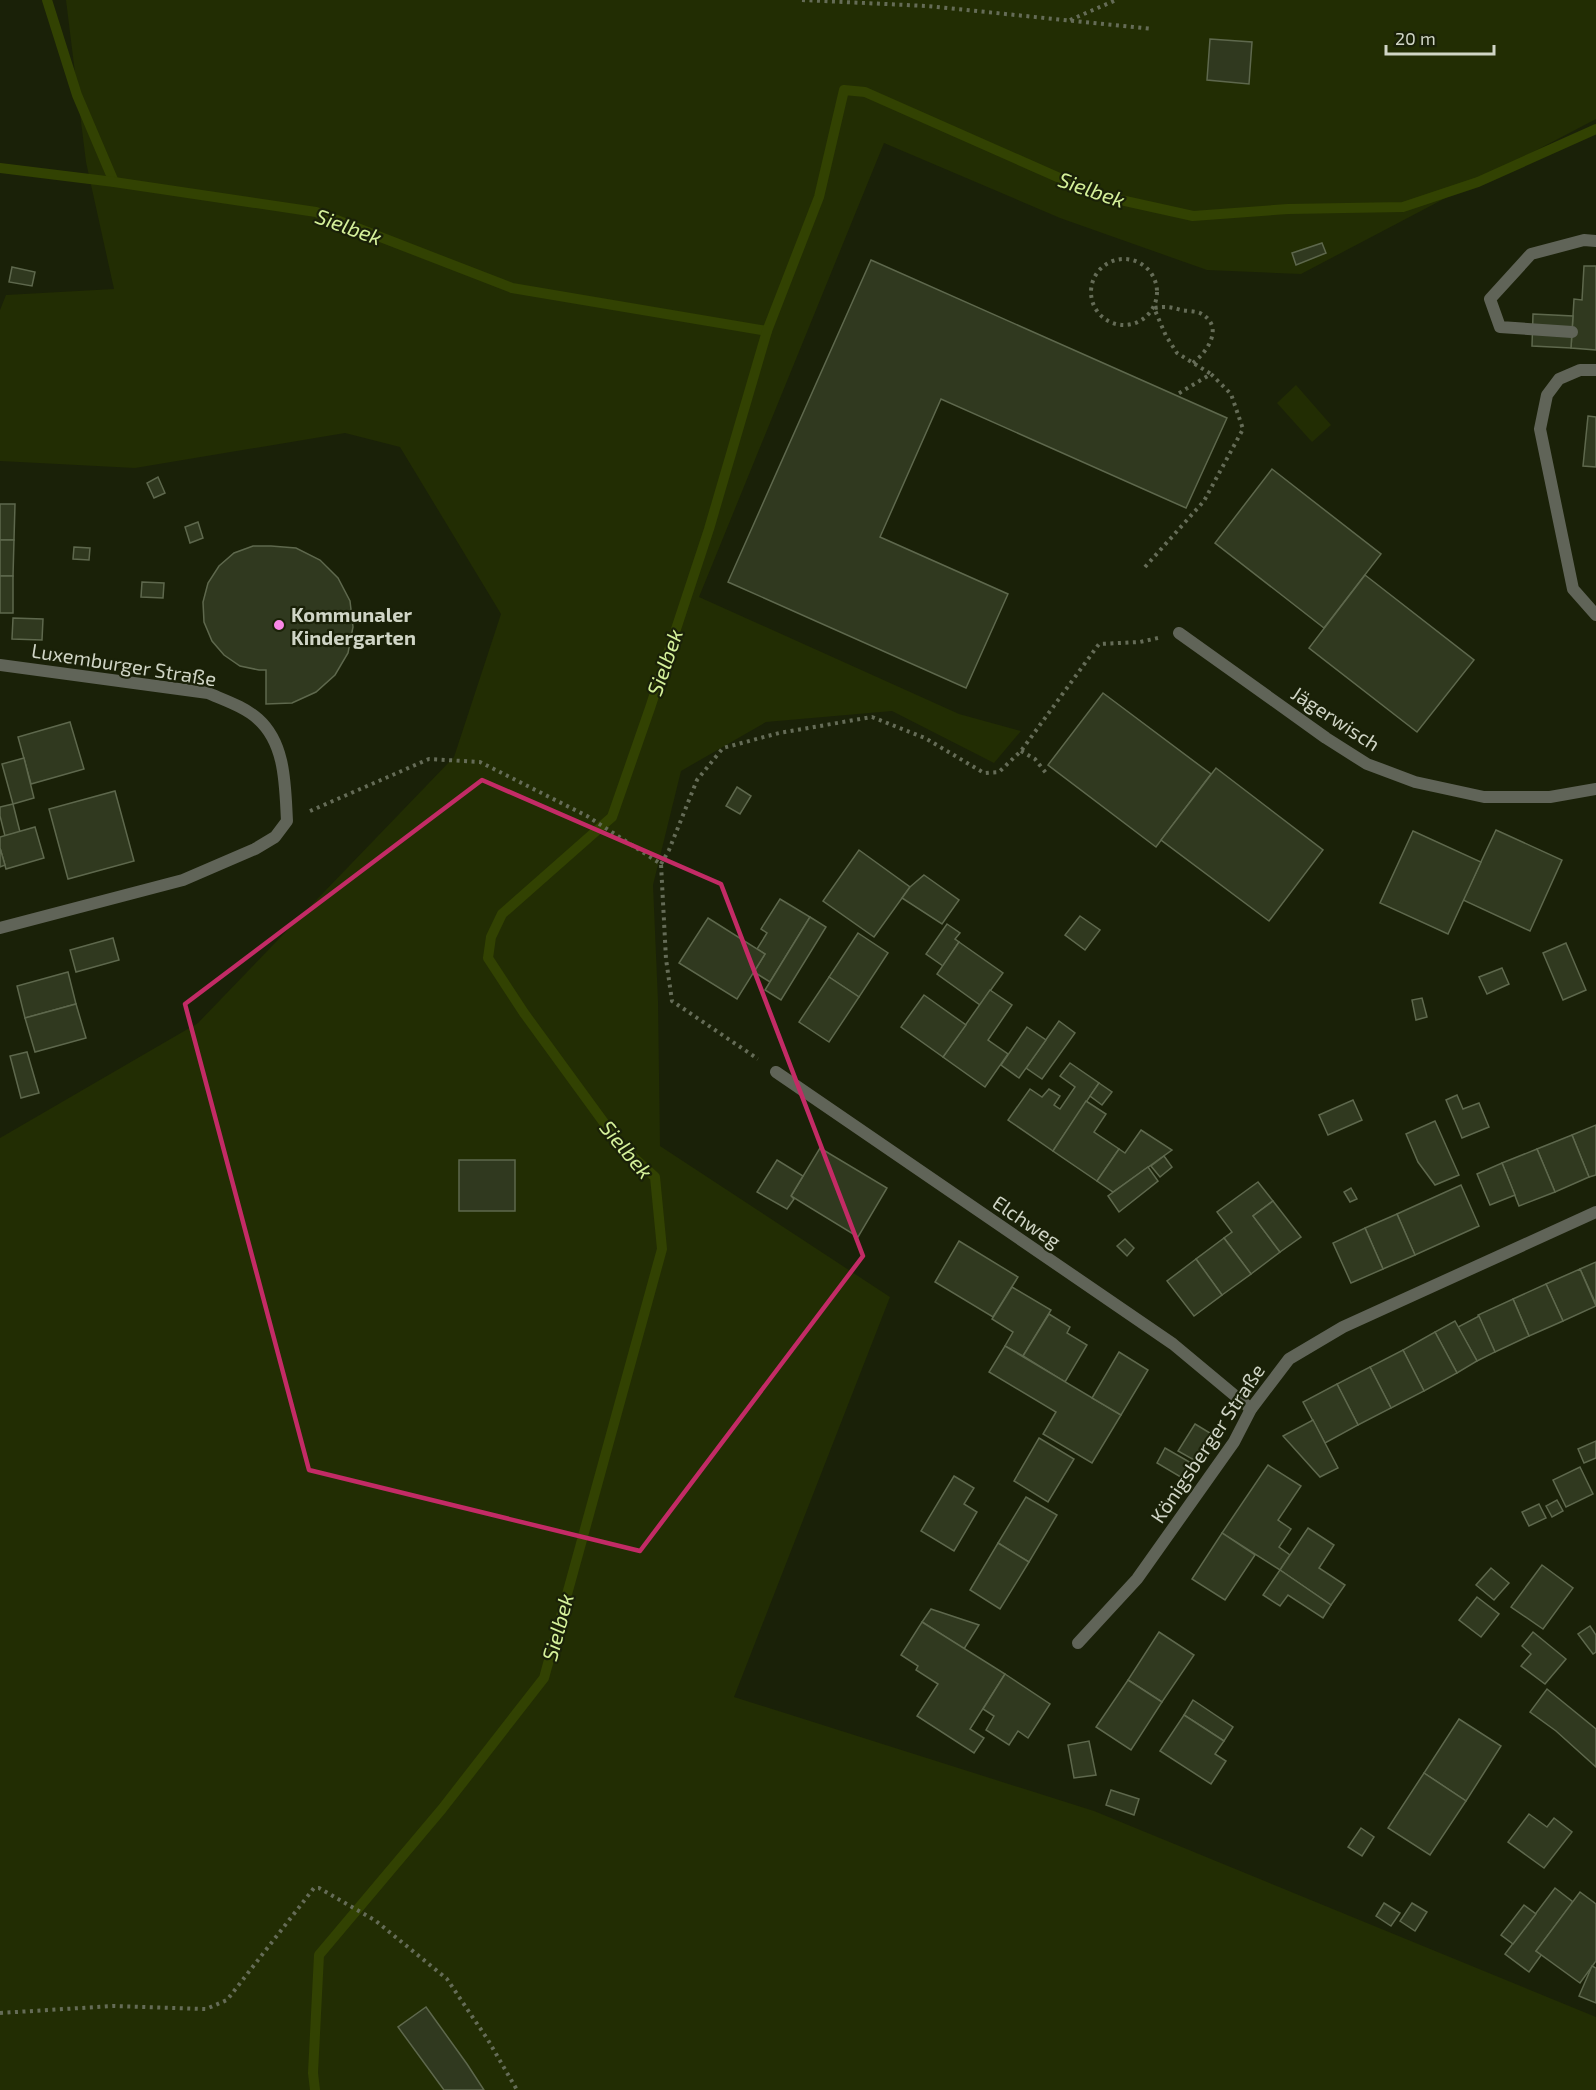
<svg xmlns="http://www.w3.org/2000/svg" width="1596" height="2090" font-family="'Exo 2',sans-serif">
<rect width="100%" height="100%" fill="#1a2108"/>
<!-- green -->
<g fill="#222d03">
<path d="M66,0H1596V119L1301,274L1207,270L1060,218L884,143L699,597L959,714L1021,731L994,763L892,711L766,722L681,771L653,885L658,1001L660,1146L890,1297L734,1697L1094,1811L1596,2017V2090H0V1138L198,1023L454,757L501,614L400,447L345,433L135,468L0,461V310L6,295L114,289L86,162Z"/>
<path d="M1296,385L1331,425L1312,442L1277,403Z"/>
</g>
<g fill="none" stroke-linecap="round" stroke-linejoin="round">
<!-- stream -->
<g stroke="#324202" stroke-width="10">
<path d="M47,0L77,95L114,182"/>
<path d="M0,168L114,182L316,212L512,288L767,331"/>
<path d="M315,2090L313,2073L319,1955L442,1809L544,1678L662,1249L655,1177L621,1146L524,1013L488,958L491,937L502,914L612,817L650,708L709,529L767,331L819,197L844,90L865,92L1098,195L1193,216L1288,209L1403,207L1478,182L1596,129"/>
</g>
</g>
<!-- building -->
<g fill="#30391f" stroke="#5e684d" stroke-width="1.5">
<path d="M1210,39L1252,42L1249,84L1207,80Z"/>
<path d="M1322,243L1326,253L1296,265L1292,253Z"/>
<path d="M871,260L1227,418L1186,508L941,399L880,537L1008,594L966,688L728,582Z"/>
<path d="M1584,266H1596V350L1571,348L1574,299L1582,300Z"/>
<path d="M12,267L35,272L32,286L9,282Z"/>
<path d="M1533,314L1573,316L1571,348L1532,346Z"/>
<path d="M1588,416L1596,417V467L1583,466Z"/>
<path d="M1272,469L1381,554L1324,628L1215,543Z"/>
<path d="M158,477L165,493L154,498L147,483Z"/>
<path d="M0,504H15L14,540H0Z"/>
<path d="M198,522L203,538L190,543L185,527Z"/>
<path d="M0,540H14L13,576H0Z"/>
<path d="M253,546H271L296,548L320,560L338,578L350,601L353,627L348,653L335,675L316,692L292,703L266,704V670H259L240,666L224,655L212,641L204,622L203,602L208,583L219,566L234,553Z"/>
<path d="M74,547L90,548L89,560L73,559Z"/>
<path d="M1365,575L1474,660L1417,732L1309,648Z"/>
<rect x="0" y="576" width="13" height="37"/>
<path d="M142,582L164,583L163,598L141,597Z"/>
<path d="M13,618L43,619L42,640L12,639Z"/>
<path d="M1103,693L1211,774L1156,847L1048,765Z"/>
<path d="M70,722L84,769L31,784L18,737Z"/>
<path d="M24,758L34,798L13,804L2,764Z"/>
<path d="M1216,768L1323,850L1269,921L1161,840Z"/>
<path d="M737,787L751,796L740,814L726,806Z"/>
<path d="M115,791L134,861L68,879L49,809Z"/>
<path d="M13,804L20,832L5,836L0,816V807Z"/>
<path d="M35,827L44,858L6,869L0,848V837Z"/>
<path d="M1496,830L1562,860L1530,931L1463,900Z"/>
<path d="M1413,831L1481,862L1448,934L1380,903Z"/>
<path d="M0,848L5,865L0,867Z"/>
<path d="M859,850L910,887L874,937L823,901Z"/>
<path d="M924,875L959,900L942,924L902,898L910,887Z"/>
<path d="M780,899L810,917L770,982L754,972L765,954L757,949L767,933L761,929Z"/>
<path d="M1080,916L1100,930L1085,950L1065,935Z"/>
<path d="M810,917L826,927L781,1000L765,990Z"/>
<path d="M708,918L765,954L737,999L679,963Z"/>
<path d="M947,924L960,933L955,939L959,942L943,966L926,954Z"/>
<path d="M858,933L888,953L859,997L829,977Z"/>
<path d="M113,938L119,960L76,972L70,950Z"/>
<path d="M959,942L1003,973L980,1005L937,974Z"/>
<path d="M1566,943L1586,990L1563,1000L1543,953Z"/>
<path d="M1502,968L1509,984L1487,994L1479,977Z"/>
<path d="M68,972L76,1004L25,1018L17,986Z"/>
<path d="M829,977L859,997L829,1042L799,1022Z"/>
<path d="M990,990L1012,1005L988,1040L1008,1054L985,1087L943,1057Z"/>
<path d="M924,995L966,1025L943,1057L901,1027Z"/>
<path d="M1422,998L1427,1017L1416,1020L1412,1000Z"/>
<path d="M76,1004L86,1038L35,1052L25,1018Z"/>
<path d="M1059,1021L1075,1033L1042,1079L1026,1068Z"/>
<path d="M1027,1027L1046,1040L1019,1078L1001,1065Z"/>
<path d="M27,1052L39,1093L21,1098L10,1056Z"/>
<path d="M1070,1063L1099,1083L1053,1151L1008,1120L1030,1089L1042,1097L1049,1089L1060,1096L1054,1105L1060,1109L1075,1087L1060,1076Z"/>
<path d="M1099,1083L1112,1092L1102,1105L1090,1096Z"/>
<path d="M1457,1095L1463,1109L1479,1103L1489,1127L1462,1138L1446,1100Z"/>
<path d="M1353,1100L1362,1120L1328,1135L1319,1115Z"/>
<path d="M1086,1101L1106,1114L1094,1132L1119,1149L1097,1181L1053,1151Z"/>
<path d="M1435,1121L1459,1175L1435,1185L1418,1162L1406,1134Z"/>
<path d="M1596,1125V1175L1589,1177L1572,1135Z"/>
<path d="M1141,1130L1172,1150L1113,1192L1097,1181L1119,1149L1125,1153Z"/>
<path d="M1572,1135L1589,1177L1555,1192L1537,1149Z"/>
<path d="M820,1148L887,1188L858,1237L791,1196Z"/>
<path d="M1537,1149L1555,1192L1519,1206L1502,1163Z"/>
<path d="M1164,1156L1172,1167L1160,1177L1151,1166Z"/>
<rect x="459" y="1160" width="56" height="51"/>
<path d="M777,1160L803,1176L791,1196L794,1199L787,1209L757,1192Z"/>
<path d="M1502,1163L1515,1195L1490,1205L1477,1174Z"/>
<path d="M1148,1167L1158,1181L1119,1212L1108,1196Z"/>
<path d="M1258,1182L1273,1201L1253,1216L1280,1252L1251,1274L1224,1238L1232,1232L1217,1212Z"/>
<path d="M1461,1185L1479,1226L1415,1255L1397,1214Z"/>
<path d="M1351,1188L1357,1199L1350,1202L1344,1192Z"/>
<path d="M1273,1201L1301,1237L1280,1252L1253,1216Z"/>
<path d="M1397,1214L1415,1255L1383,1269L1365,1228Z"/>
<path d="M1365,1228L1383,1269L1351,1283L1333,1243Z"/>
<path d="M1224,1238L1251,1274L1222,1295L1196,1259Z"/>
<path d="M1125,1239L1134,1248L1127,1256L1117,1246Z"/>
<path d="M959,1241L1018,1277L993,1317L935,1282Z"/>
<path d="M1196,1259L1222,1295L1194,1316L1167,1281Z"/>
<path d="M1596,1262V1304L1580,1269Z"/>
<path d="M1580,1269L1596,1306L1563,1321L1546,1284Z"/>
<path d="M1546,1284L1563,1321L1529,1336L1513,1299Z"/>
<path d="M1012,1287L1051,1310L1023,1356L1005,1346L1013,1332L992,1319Z"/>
<path d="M1513,1299L1529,1336L1495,1352L1478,1315Z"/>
<path d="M1049,1314L1070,1327L1067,1333L1087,1345L1065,1382L1023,1356Z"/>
<path d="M1479,1316L1495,1352L1477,1361L1458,1327Z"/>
<path d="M1455,1321L1477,1361L1457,1373L1435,1332Z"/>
<path d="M1435,1332L1457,1373L1424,1391L1403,1350Z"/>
<path d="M1005,1346L1121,1415L1092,1463L1043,1434L1056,1412L989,1372Z"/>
<path d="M1403,1350L1424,1391L1391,1408L1370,1367Z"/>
<path d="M1119,1352L1148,1370L1121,1415L1092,1398Z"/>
<path d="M1370,1367L1391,1408L1358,1425L1337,1384Z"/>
<path d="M1337,1384L1358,1425L1325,1443L1303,1402Z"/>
<path d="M1313,1420L1338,1468L1320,1477L1283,1436Z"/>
<path d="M1195,1424L1210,1433L1194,1460L1178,1451Z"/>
<path d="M1039,1438L1074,1459L1048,1502L1014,1481Z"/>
<path d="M1596,1441V1458L1584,1463L1578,1449Z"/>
<path d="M1165,1448L1193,1464L1184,1479L1157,1463Z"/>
<path d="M1268,1465L1301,1486L1278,1520L1291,1529L1279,1547L1290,1555L1280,1570L1222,1533Z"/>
<path d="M1580,1467L1593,1494L1566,1507L1553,1480Z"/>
<path d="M954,1476L974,1488L964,1504L977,1512L954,1551L921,1531Z"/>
<path d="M1026,1497L1057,1515L1029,1562L998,1543Z"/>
<path d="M1557,1500L1563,1511L1552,1517L1546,1506Z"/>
<path d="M1539,1504L1546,1518L1529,1526L1522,1512Z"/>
<path d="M1308,1528L1334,1545L1319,1568L1345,1585L1331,1605L1280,1570Z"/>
<path d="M1222,1533L1255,1555L1225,1600L1192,1579Z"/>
<path d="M998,1543L1029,1562L1000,1609L970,1590Z"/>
<path d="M1542,1565L1573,1588L1543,1629L1511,1607Z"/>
<path d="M1491,1568L1509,1583L1494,1600L1476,1585Z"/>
<path d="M1280,1570L1331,1605L1323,1618L1288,1595L1280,1606L1263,1595Z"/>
<path d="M1477,1597L1499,1614L1481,1637L1459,1620Z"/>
<path d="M931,1609L979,1625L964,1649L922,1622Z"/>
<path d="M922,1622L1005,1674L970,1729L984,1738L974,1753L917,1716L938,1684L916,1670L918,1666L901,1655Z"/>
<path d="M1590,1626L1596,1635V1652L1593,1654L1578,1634Z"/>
<path d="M1159,1632L1194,1655L1162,1702L1128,1680Z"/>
<path d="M1533,1632L1566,1659L1545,1684L1521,1666L1531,1654L1522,1646Z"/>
<path d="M1005,1674L1050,1704L1028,1738L1018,1731L1009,1745L986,1730L994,1716L983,1709Z"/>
<path d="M1128,1680L1162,1702L1131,1750L1096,1727Z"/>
<path d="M1547,1689L1596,1729V1767L1556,1731L1530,1712Z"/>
<path d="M1193,1700L1233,1727L1224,1741L1184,1715Z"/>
<path d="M1184,1715L1224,1741L1215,1754L1226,1761L1211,1784L1160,1751Z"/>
<path d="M1459,1719L1501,1746L1466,1801L1424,1773Z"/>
<path d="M1089,1741L1096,1775L1074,1778L1068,1745Z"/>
<path d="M1424,1773L1466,1801L1430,1855L1388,1828Z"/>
<path d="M1111,1790L1139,1799L1134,1815L1106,1805Z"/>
<path d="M1529,1814L1547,1827L1554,1818L1572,1832L1544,1868L1508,1842Z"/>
<path d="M1361,1828L1374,1837L1362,1856L1348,1847Z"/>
<path d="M1555,1888L1573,1902L1536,1951L1542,1954L1529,1972L1505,1954Z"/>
<path d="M1580,1892L1596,1904V1961L1580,1983L1536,1951Z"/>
<path d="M1384,1903L1400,1913L1391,1926L1376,1916Z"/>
<path d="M1412,1903L1427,1912L1415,1931L1400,1921Z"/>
<path d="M1524,1905L1536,1914L1513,1944L1501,1935Z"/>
<path d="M1592,1966L1596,1968V2003L1579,1996Z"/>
<path d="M426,2007L467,2064L484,2090H444L398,2027Z"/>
</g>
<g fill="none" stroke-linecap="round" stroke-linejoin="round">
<!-- path -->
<g stroke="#656c57" stroke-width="4" stroke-dasharray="3 4.5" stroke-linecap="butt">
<path d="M802,0L927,6L1153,29"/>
<path d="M1070,20L1116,0"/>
<circle cx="1124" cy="292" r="33"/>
<path d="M1193,363C1208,351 1225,326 1200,313C1195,311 1187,311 1181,310C1171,307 1165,306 1154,308L1166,336L1177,353L1211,374"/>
<path d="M1145,567L1204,501L1243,429L1231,394L1211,374L1176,395"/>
<path d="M1021,751L1035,759L1046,773"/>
<path d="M310,811L429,759L480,762L587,816L661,864L666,959L672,1001L758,1059"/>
<path d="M661,864L669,850L697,780L723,748L779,733L872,717L925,738L984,773L999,772L1021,751L1099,644L1140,642L1158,638"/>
<path d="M0,2013L113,2006L206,2009L227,2000L314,1888H319L376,1921L447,1979L488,2040L517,2090"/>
</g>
<!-- service -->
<g stroke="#606458" stroke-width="12">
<path d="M1572,332L1500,327L1490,299L1531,254L1584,240L1596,241"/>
<path d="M1596,370H1580L1559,379L1547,395L1540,429L1573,589L1596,615"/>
</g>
<!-- minor -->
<g stroke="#606458" stroke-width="12">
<path d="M1179,633L1326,738L1367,764L1415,782L1484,797H1550L1596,789"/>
<path d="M0,665L208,693C224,700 245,707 258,719C286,744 285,786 287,821L275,837L255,849L183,880L0,928"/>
<path d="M776,1072L1173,1344L1251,1409"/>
<path d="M1078,1643L1137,1579L1234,1442L1251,1409L1289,1359L1343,1327L1596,1212"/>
</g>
</g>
<!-- marked area -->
<path fill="none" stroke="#c32b66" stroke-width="4.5" stroke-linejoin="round" d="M482,780L721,884L863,1256L640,1551L309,1470L185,1004Z"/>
<!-- markers -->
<circle fill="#fa87e7" stroke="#1a2108" stroke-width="2" cx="279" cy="625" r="6"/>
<g text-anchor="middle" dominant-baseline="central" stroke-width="4.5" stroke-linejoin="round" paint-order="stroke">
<!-- poi labels -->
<g font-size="20" font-weight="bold" fill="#d0d5c6" stroke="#1a2108" text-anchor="start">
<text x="291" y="614">Kommunaler<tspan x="291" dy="23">Kindergarten</tspan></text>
</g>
<!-- street labels -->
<g font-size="20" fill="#d0d5c6" stroke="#1a2108">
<text transform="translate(124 664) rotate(9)">Luxemburger Straße</text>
<text transform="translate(1336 718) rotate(33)">Jägerwisch</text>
<text transform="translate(1027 1221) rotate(34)">Elchweg</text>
<text transform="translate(1207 1443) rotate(-56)">Königsberger Straße</text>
</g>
<!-- water labels -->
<g font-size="21" font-style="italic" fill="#d5f19a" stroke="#1a2108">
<text transform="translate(1092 189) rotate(19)">Sielbek</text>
<text transform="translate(349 226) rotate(20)">Sielbek</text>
<text transform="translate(664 662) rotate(-71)">Sielbek</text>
<text transform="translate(627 1149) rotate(50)">Sielbek</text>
<text transform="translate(557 1627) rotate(-75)">Sielbek</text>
</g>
</g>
<!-- scale -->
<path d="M1386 45v9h108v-9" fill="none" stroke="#d0d5c6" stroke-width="3"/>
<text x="1395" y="45" font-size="18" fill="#d0d5c6" stroke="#1a2108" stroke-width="4.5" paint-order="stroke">20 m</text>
</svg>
